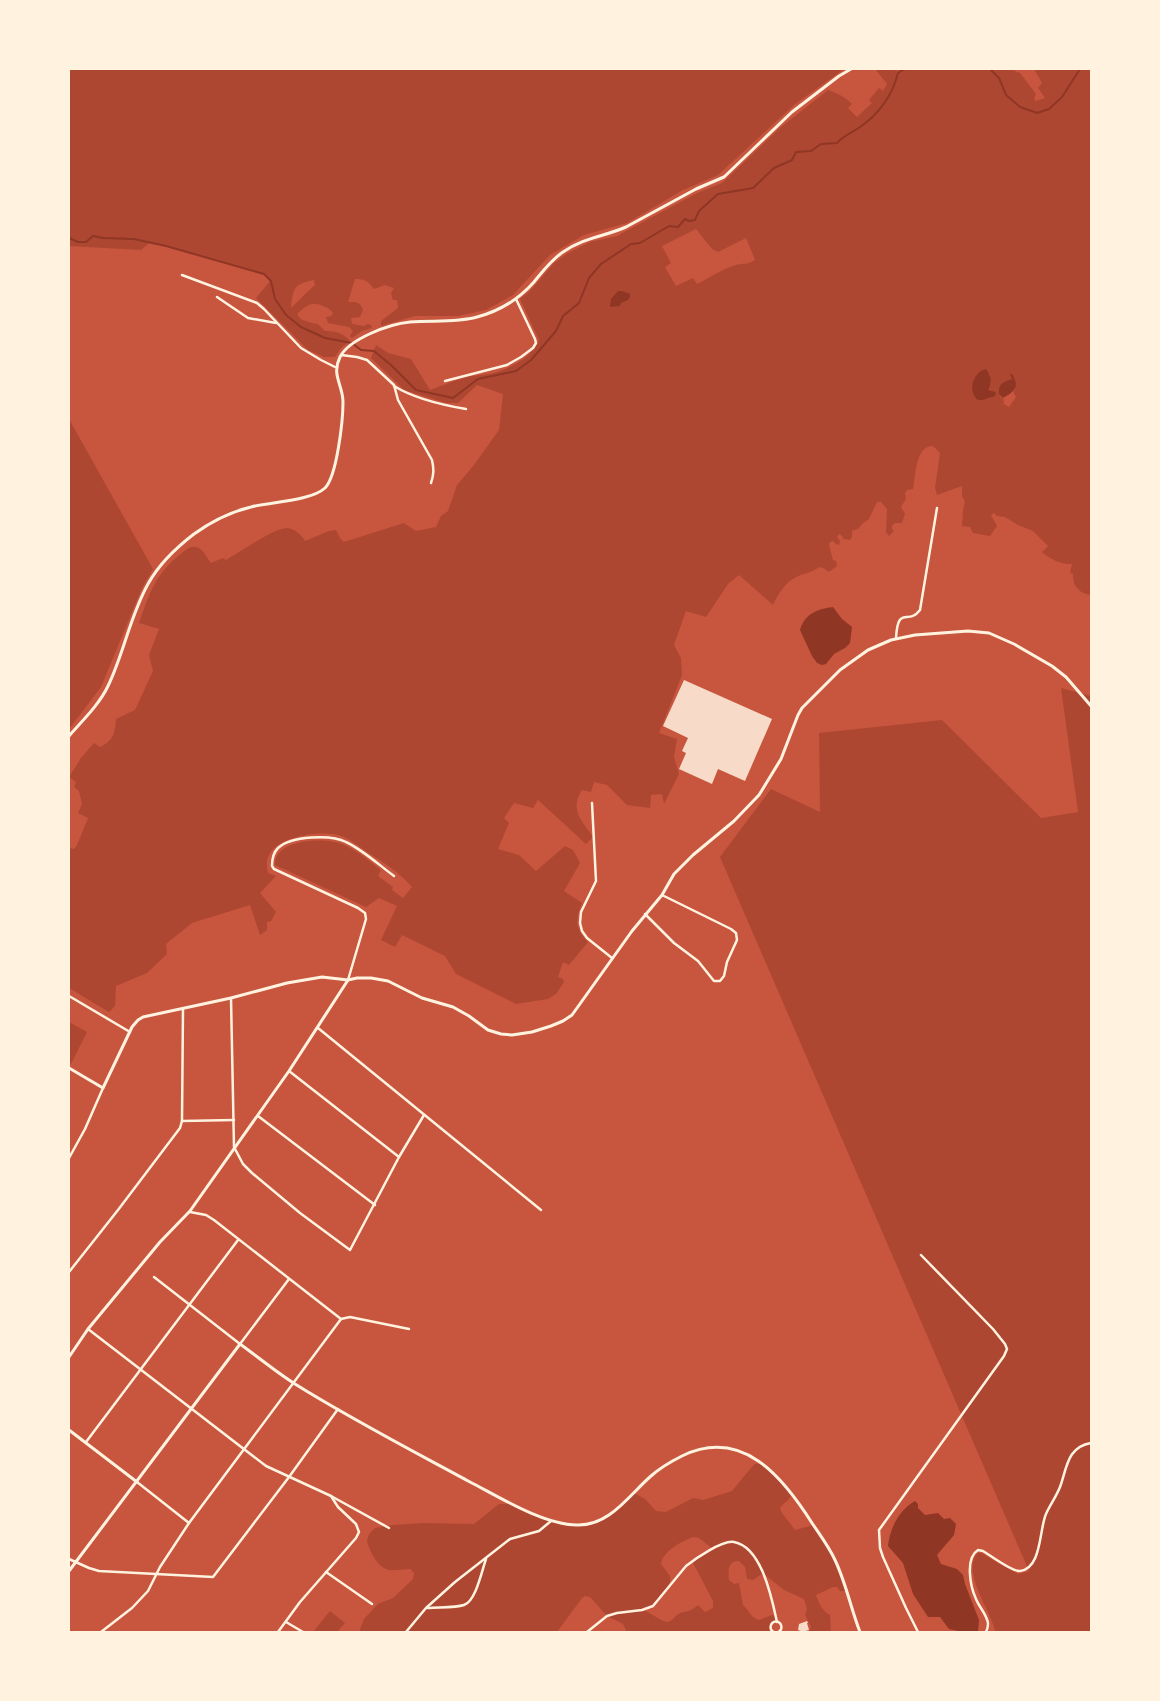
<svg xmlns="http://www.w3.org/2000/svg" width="1160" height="1701" font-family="'Times New Roman',serif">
<rect width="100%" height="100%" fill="#c8553d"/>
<!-- green -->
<g fill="#ae4732" fill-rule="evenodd">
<path d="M69,69H844L794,105L718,175L683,190L627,223L584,235L550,255L513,295L486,310L458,316H415L381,326V321L398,308L397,300H393L391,293L394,288L385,285L374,289C368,281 365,279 355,279L348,302C356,302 360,301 363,310L360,317L351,318L352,324L364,326L367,324L371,325L372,328L362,331L352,338L350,336L353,331L349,327L328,323L326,317L331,316L333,313C330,309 328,308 323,306C312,301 307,305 298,313V316L302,320C306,320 312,324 318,324L325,331C336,331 343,333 350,341L341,348L335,357H324L308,350L256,298L270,281L263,274L166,246L149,243L141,250L69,246ZM314,280L315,285L304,295L291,308C293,288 294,284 314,280Z"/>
<path d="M875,69H894L896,71L900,69H1013L1015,71L1020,73L1036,94L1034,99L1036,101L1045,98L1038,88L1042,83L1034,69H1091V595C1080,594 1072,586 1073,574L1070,573L1072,564C1062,565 1050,559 1042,552L1048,546L1033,531L1018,525L1005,517L997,516L994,513L991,515C992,519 996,522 997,526L990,536L973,533L970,527L962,526C963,517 962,510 965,502L962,496V486L937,495L935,488L940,453L933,446C915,446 916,475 913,489L907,490L905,493L906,499L901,507L905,514L902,523H895L892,526V529L894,531L889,536L886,532L887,509L881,502H877L869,519L863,523L858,529L852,531V537L850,540L844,539L841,535L839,534L837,537L840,541L839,545L836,544L833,541L830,542L829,545L833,560L836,561L837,566L829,572L823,568L819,567C812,573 804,573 796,577C785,583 778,594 773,605L739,575L728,584L706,617L686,611L674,645L681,658L682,675L659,733L677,739L674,757L679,774L664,804L662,794L651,795L650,808L627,805L607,785L594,782L591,792L582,790C569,810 582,821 593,837L586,844L538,800L533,808L514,803L504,818L509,823L498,849L519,855L536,871L565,846L573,850L580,863L564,891L582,903C575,920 575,928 588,942L569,965L563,962L558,977L563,979L564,982L556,994L548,999L516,1004L456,974L445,956L402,935L395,947L381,940L397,906L379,898L366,907L275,865C274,839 324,837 342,844C356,849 369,861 381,870L378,876L393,887L392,890L403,898L412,887C399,872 383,862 367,852C360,847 352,841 344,837C325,829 277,835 268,857C266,862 267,868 268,873L276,876L260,893L276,912L271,921L267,922V930L260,935L250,905L192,923L166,944L167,954L147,973L116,986L115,1006L109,1012L69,988V848L74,849L77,845L88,818L78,813L82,804L79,791L74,787L76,782L69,777L81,758L94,743L100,747C113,741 115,734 116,719L135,710L153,671L149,655L159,629L139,623C150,592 155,574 182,553C186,550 190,546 196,547C203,548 207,558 211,563L223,558L226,560C240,552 271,530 286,528C294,528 302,535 305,541L329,531L336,530L340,538L344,542L404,523L416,531L436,527L441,516L448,511L457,485L474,465L499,430L503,394L477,385L458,403H446L404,390L371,358L376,345L388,353L411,359L430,390C442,385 454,381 467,377C477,375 488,375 497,372C513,367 534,355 539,340L520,299L530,291L554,263L568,253L590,242L617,236L697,193L722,183L781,127L828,90C837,93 845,97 852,104L848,108L857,117L872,103L869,100L879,88L883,91L887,84ZM696,229L712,249L718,252L746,238L755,260C748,265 743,263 736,265C722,269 709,278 697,284L693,278L676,286L665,267L671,263L662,246ZM991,379L989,387L991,391L973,394V381ZM1012,379L1015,390L1013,391L1016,397L1009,407L1004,404L1003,398L1000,397Z"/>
<path d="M69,419L153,569L142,588L101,687L69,729Z"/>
<path d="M1061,688L1091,696V1632H1000L995,1631C992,1613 960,1570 978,1553H981L1018,1574L1029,1571L720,857L771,789L820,812L819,733L942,720L1041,818L1078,812Z"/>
<path d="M69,1022L87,1032L71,1064L69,1063Z"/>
<path d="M762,1463L792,1493C791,1500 784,1502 780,1508L782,1513L795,1530L814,1525L826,1543L847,1591H840L837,1587H833L816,1595C819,1603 822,1611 830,1615L831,1632H804L809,1631L811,1627L805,1615L807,1609L804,1599L784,1590L763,1573L753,1580L747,1579L745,1567L739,1561C728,1561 728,1570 729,1580L734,1584L739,1583L743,1605C749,1610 751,1618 759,1620L772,1615L776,1617L777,1622L772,1624V1630L767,1632H625L626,1630L623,1624L607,1616L590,1597L585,1596L582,1598L557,1632H359L364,1619L378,1604L393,1598L413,1579L414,1573L410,1569C403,1569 395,1571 389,1570C377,1567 370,1552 367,1541L369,1534L375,1528L392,1525L424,1523L474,1524L499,1504H514L541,1517L577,1525L588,1524L605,1518L634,1493L645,1499L656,1511L666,1512L693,1498L703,1500L732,1491L751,1468L755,1464ZM693,1537L699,1538L713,1549L692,1561L713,1601V1608L705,1612L698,1605C692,1611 687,1611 680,1613C675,1615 673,1621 668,1622C663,1623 650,1612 643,1610C655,1605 672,1590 670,1576L661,1564C663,1551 681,1542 693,1537Z"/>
<path d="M330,1611L345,1623L337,1632H313Z"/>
</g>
<!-- water -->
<g fill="#8f3625">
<path d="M618,291H622L630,294V297L628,300L621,303L620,306L611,307L610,306L611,299Z"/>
<path d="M985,369L987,370L991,379L989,390L995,392L996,394L994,397C988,397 984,401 978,400C967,391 973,373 985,369Z"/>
<path d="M1010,374H1012C1020,387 1015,391 1003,398L999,394C998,384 1003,382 1012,379Z"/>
<path d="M833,607L842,619L852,627L850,643L845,648L834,654L826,664L822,665L817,663L812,656L800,630C805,613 818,609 833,607Z"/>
<path d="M915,1501L918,1504V1508L925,1515L938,1513L944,1519L950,1518L956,1524L954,1535L937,1555L941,1564L957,1569L963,1575L965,1584L979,1620L978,1632H963L949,1629L940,1617H928L913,1594L903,1563L888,1546C890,1528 899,1510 915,1501Z"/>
</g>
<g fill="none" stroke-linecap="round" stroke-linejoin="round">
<!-- stream -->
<g stroke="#8f3625" stroke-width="2">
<path d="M990,69L999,78L1006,95L1020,107L1037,113L1049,109L1062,97L1080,69"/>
<path d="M69,238L78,242H86L93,236L103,238L134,239L166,246L264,274L271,281L275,299L286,315L301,327L325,338L352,343L361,350L374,351L391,365L416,390L453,398L478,379L516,371L531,360L556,331L563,316L579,303L589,278L601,264L631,244L640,243L669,226L678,227L685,219L689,221L695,220L699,211L718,194L753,188L774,168L792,160L796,152L811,151L821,144L837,143C844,135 852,133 860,127C879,114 892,96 898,73L905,69"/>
</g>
</g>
<!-- building -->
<g fill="#f7dbc8">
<path d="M684,680L772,719L745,781L718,769L712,784L679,769L686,753L682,751L688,738L663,726Z"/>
<path d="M807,1621L808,1623H807L809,1630L802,1632L801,1631L798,1630L799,1624Z"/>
</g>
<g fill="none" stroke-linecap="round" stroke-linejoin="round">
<!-- minor -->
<g stroke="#fff3e0" stroke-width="2.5">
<path d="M182,275L257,303L264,309L301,348L321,360L335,367"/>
<path d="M217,297L248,318L276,323"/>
<path d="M341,355L357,357L367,360L394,385L398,400L432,460C434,469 434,474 431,483"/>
<path d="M445,381L507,365L521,357L533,348L536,343L535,339L516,299"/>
<path d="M394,386C415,399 442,405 466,409"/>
<path d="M896,638C898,604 908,626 920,610L937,508"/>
<path d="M592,803L596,881L581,912L580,923L582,931L587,938L612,958"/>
<path d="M645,914L674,943L698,961L714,981H720L724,976L727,962L737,940L736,933L731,929L662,895"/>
<path d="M348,980L366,919L365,913L358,908L274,869L272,866C272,859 273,853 278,848C291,836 331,834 346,842C363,850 379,865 394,876"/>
<path d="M69,996L130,1032"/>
<path d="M231,998L234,1147L243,1164L252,1173L300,1213L350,1250L399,1157L424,1115"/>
<path d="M318,1028L541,1210"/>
<path d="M289,1071L399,1157"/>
<path d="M258,1116L375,1205"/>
<path d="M182,1121L234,1120"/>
<path d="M69,1158L85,1129L103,1088"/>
<path d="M190,1212L206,1215L214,1220L341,1319L350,1317L409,1329"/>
<path d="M69,1272L118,1210L180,1128L182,1121L183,1009"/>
<path d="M154,1277L240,1344L289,1279"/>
<path d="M88,1329L266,1466L331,1496L338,1507L356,1524L359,1532L356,1538L300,1602L278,1632"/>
<path d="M86,1442L238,1240"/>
<path d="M137,1482L189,1523"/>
<path d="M331,1496L389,1528"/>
<path d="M69,1559L89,1568L99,1571L213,1577L289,1477L338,1409"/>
<path d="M326,1572L372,1604"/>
<path d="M428,1608C437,1607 455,1608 464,1605C476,1601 482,1570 486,1559"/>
<circle cx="776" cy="1627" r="5.5"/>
<path d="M286,1622L303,1632"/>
<path d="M101,1632L132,1608L148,1591L160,1567L189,1523L341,1319"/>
<path d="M406,1632L426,1608L455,1582L510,1539L539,1531L551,1521"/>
<path d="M587,1632L607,1616L617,1613L642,1610L653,1606L686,1566C695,1559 722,1540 734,1542C762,1547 772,1599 777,1622"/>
<path d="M918,1632L906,1608L883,1557L880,1548L879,1530L1004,1356L1007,1349L1005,1344L993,1329L921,1255"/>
<path d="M986,1632C987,1630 988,1627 988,1624C988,1616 979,1607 976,1599C970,1586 965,1558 978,1550L983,1551C990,1555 1012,1572 1020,1571C1042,1568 1039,1530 1046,1514C1050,1505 1056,1497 1060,1487C1067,1468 1067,1447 1091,1443"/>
</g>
<!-- tertiary -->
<g stroke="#fff3e0" stroke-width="3">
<path d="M69,736C82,721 99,705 108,686C124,653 130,616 148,584C159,564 177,547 194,534C212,521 230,512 251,507C270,502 311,501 325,488C337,476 343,420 343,402C343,385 331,375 340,357C349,339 389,324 410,322C433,320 455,323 477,317C500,311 518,300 534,282C543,271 551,260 563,252C585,237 603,237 626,227L696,189L724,177L792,112L839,76L851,69"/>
<path d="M69,1068L103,1088L132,1027L138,1020L143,1017L231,998L287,983L322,977L348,980L357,978H371L388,981L422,998L453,1007L469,1016L488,1030L501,1034L512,1035L532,1032L551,1026L563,1021L572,1015L632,931L662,895L674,874L693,855L734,821L759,795L781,759L798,715L802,708L840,670L868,650L891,640L915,635L968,631L989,633L1014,644L1052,666L1066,677L1091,706"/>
<path d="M69,1357L88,1329L160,1242L190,1211L289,1071L348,980"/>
<path d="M69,1430L137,1482"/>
<path d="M69,1571L240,1344C258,1357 276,1372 295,1384C351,1419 411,1450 470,1482C499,1497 544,1525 577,1525C610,1526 629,1495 651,1476C661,1467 670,1462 682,1456C742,1427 782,1476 812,1523C820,1535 829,1547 835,1560C846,1583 851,1609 860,1632"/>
</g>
</g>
<!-- border -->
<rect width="1160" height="1701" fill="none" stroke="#fff3e0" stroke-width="140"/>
</svg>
